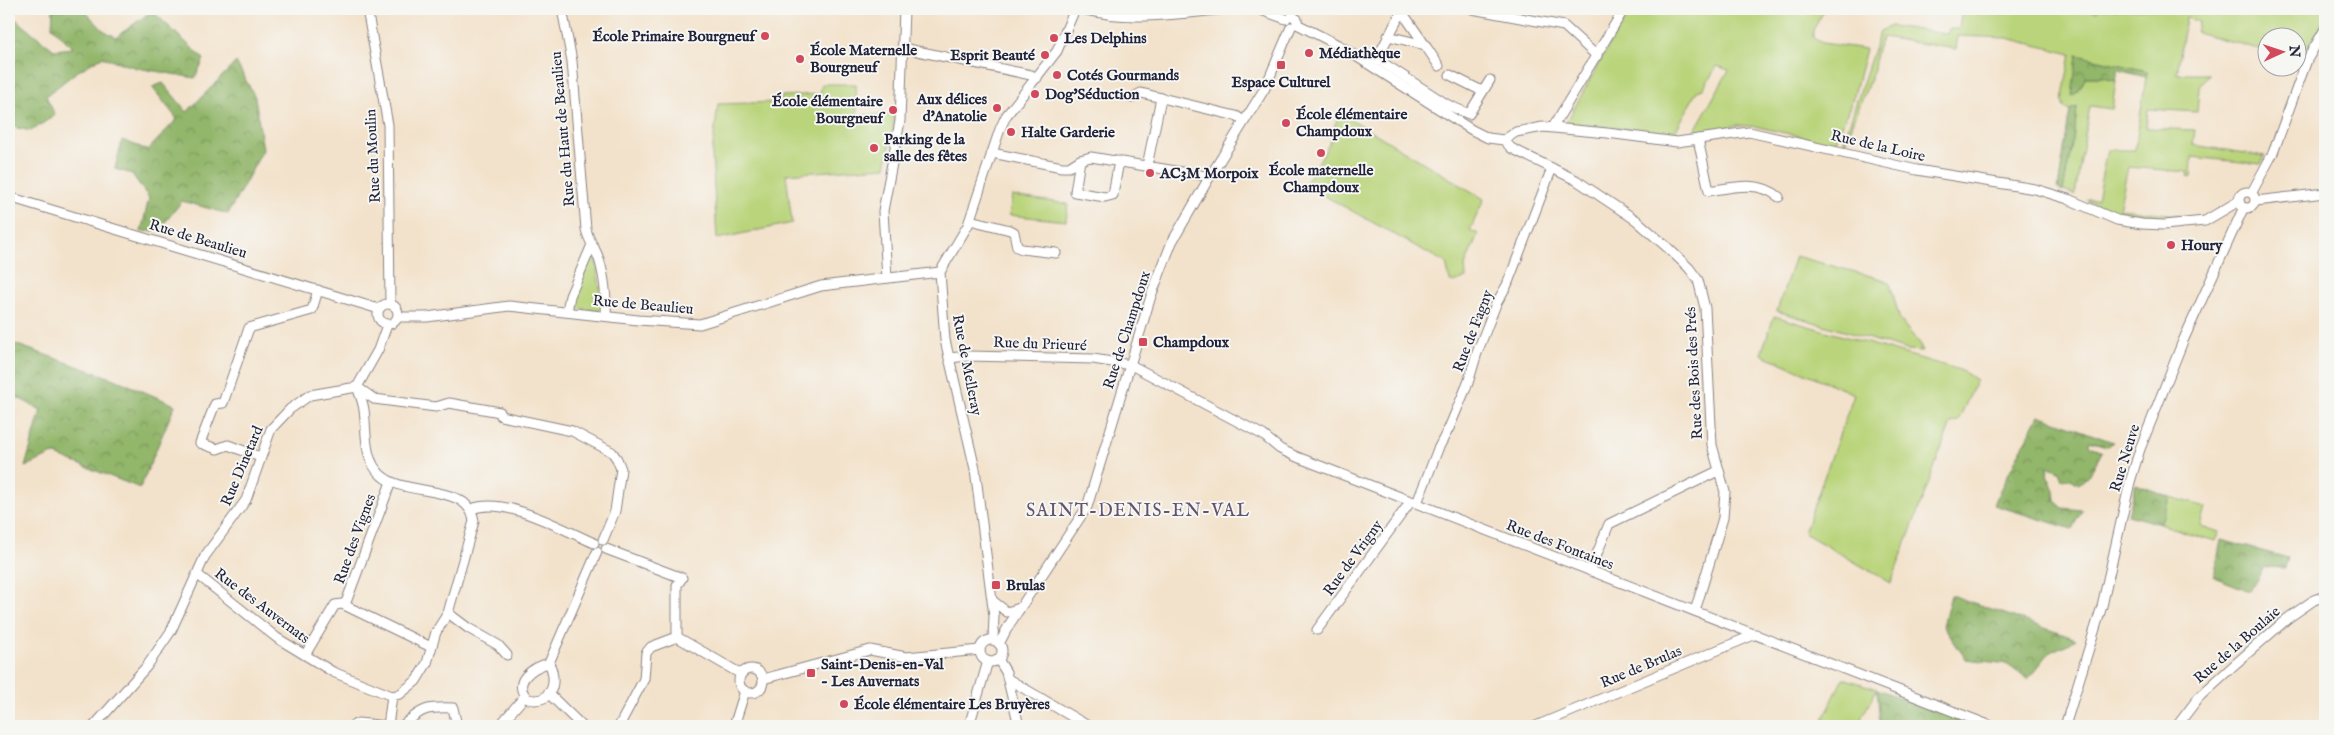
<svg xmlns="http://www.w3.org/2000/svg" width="2334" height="735" font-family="'IM FELL English',serif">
<defs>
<pattern id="forest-crowns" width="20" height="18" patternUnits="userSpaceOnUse" patternTransform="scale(1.25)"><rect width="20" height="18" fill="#92b66a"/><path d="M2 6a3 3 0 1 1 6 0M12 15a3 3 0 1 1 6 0" fill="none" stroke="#779458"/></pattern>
</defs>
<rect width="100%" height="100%" fill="#f6f6f2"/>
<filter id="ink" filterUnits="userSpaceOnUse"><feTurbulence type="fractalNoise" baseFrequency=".02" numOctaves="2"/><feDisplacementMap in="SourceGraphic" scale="10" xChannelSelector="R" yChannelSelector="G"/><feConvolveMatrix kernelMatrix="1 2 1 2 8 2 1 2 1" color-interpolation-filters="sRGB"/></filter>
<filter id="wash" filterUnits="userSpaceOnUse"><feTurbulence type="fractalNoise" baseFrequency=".0096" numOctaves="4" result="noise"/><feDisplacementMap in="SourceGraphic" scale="20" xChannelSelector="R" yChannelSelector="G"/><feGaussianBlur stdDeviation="1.12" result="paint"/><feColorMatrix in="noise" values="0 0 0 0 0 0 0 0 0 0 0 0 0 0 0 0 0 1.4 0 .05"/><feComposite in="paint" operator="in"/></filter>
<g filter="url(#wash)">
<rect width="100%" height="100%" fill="#f3e2cb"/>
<!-- grass -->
<g fill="#b9d47a" stroke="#6e7b5a">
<path d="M1629,9H1825L1813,30V38L1822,43L1866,49L1854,95L1835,144L1758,127L1737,125L1692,135L1729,70L1717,66L1703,89L1697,91L1674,134L1566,123Z"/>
<path d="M1962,9H2080L2097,12L2099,9H2325V17L2301,61L2297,60L2296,38H2266V51L2196,32L2199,22L2186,18L2177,74H2209L2199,88L2197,112L2148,109L2146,128L2195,130L2193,145L2265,156L2261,164L2192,157L2191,177L2187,176L2188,172L2128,167L2119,209L2178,215V219L2128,216L2088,201V199H2097L2107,150H2135L2147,71L2077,55L2078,92L2085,77H2103L2116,80L2112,109L2090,106L2075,195L2063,191C2068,163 2075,135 2077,107L2070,110L2064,108L2062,101L2071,54L2007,38L1958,36L1956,49L1883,37L1876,52L1874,69L1844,146V140L1880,31L1891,26L1947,34L1949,29H1959Z"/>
<path d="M822,84H856L857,115L895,114L886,167L786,174L792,223L717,239L712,153L718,104L781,102L782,96L820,94Z"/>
<path d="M1341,113L1484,199L1470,230L1478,234L1465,265L1466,278L1454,283L1450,281L1446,263L1305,185L1335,134V124Z"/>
<path d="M1012,196L1068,204L1066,221L1009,215Z"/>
<path d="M591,254L595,256L603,306L599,311L575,308L572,303Z"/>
<path d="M1795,256L1882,279L1890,283L1900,320L1919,343L1922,351L1907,350L1777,311Z"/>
<path d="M1774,316L1960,370L1977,380L1958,421L1951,423L1891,583L1804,533L1854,394L1761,354Z"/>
<path d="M2170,497L2206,507L2201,526L2219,532L2215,541L2160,524Z"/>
<path d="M1843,678L1877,689L1857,726H1820Z"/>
</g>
<!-- forest -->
<g fill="url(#forest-crowns)" stroke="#5a6c52">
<path d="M53,9H83L103,30L116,37L152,11L204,59L195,78L137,68L102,57L75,73L46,96L55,115L31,131L9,126V18L13,17L54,50L73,48L52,27Z"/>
<path d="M2077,55L2147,71L2146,77L2118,70L2116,80L2103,77H2086L2078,92L2072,96Z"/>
<path d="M236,62L255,97L263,150L228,214L182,201L159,230L141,232L149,198L132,174L115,169L122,140L148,150L177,119L152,87L163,83L187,112Z"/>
<path d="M2077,107C2075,135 2068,163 2063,191L2058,189L2070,110Z"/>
<path d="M9,342L117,380L175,405L140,488L53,454L25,467L41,410L9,393Z"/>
<path d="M2039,415L2113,442L2107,446L2089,441V445L2102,452L2089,475L2079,484L2071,479H2062L2059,471L2049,467L2047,474L2054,490L2055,501L2063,508L2082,510L2072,529L1994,505L2000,490Z"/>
<path d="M2136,484L2170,497L2160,524L2128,515Z"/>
<path d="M2221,540L2288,558L2285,568L2264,567L2250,591L2214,577Z"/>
<path d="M1951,595L2076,639L2070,643L2050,652L2028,679L2008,664L1966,659L1943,626Z"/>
<path d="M1877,689L1974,726H1880Z"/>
</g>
</g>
<g filter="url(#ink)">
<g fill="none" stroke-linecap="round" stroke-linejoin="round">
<!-- minor casing -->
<g stroke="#8a8283" stroke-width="11">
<g id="minor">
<path d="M367,9L388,125L390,304"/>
<path d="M562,9L572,61L586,229C588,239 593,245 597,254C604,270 607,299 606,316"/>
<path d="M1082,9C1128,22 1178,14 1225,9"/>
<path d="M1258,9L1286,19"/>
<path d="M1472,9L1564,26L1597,56"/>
<path d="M1292,16L1297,19V24"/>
<path d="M1297,24L1340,46L1472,130L1488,138L1504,140"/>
<path d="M1388,36L1425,45L1400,9"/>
<path d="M1425,45L1439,66"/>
<path d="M903,48L1031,75L1037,78"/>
<path d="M1377,59L1448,105"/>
<path d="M1374,64L1402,11"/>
<path d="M1450,75L1482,91"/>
<path d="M1132,98L1141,93L1236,116L1244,121"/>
<path d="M1445,109L1448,105L1469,114L1490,80"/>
<path d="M1553,127L1624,9"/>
<path d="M1698,139L1709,191C1733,187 1759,180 1779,197"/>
<path d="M1504,140L1516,132L1543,127L1607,133L1677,142L1749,132L1917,170L2035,189L2068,199L2117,220L2142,224L2164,225L2205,221L2239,201"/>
<path d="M1504,140L1511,148L1576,180L1636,220L1668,248L1689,268L1698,280L1705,308L1712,445L1725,492L1723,518L1695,611"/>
<path d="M992,153L1062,167H1069L1080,160"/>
<path d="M1119,161L1113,195L1105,197L1075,192L1080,160L1091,157L1206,176L1209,178"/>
<path d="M1147,166L1161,98"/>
<circle cx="2247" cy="200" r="8"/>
<path d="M2252,192L2273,153L2307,60L2325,29"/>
<path d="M9,197L379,309"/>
<path d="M2256,201L2325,193"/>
<path d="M970,220L1010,230L1014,232L1017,247L1022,249L1056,253"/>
<path d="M887,278L883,211L900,121L904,9"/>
<circle cx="388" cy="314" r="10"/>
<path d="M567,311L570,296L591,247"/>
<path d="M398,317H427L509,306L638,320L700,324L821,286L940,272"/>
<path d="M949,358L968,356L1093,359L1131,365L1263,435L1280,449L1297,457L1991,726"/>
<path d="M357,387L374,399L436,407L449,403L500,412L501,416L572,431L612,452L617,459L621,469L615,511L603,540"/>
<path d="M357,387L378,350L387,325"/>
<path d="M260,457L228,445L217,449L200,443L215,404L223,403L249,328L312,310L318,290"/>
<path d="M1417,503L1438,449L1449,428L1468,383L1477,353L1496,304L1507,285L1552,168"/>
<path d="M472,509C505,496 562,529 594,543"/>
<path d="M606,549L682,578L677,585V637"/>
<path d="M1590,571L1609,524L1718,471"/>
<path d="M198,575L277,638L333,672L392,696L400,694L416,681L427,663L436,632L448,613L474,521C469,482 405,498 381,475C363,459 367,431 364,410C363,402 360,395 357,387"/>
<path d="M993,601L1007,612L1020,608"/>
<path d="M345,605L391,482"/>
<path d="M448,613L468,628L498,645L507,655"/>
<path d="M1317,630L1411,501"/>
<path d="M993,640L994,616L975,469L945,340L940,272L968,225L1000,129L1006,116L1057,51L1075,9"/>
<circle cx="991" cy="651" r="11"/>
<path d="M999,644L1009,625L1087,507L1151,296L1172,242L1209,178L1265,88L1291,27"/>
<path d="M305,655L335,605L342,604L431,647"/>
<path d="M998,659L1006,672L1019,726"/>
<path d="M549,663L597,552"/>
<path d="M549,663C558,680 553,705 528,699C510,682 533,667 549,663Z"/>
<circle cx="751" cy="681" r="12"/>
<path d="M763,679L870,650L906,657L980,650"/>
<path d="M1008,679L1088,726"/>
<path d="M548,693L582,726"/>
<path d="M94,726L147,666L171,631L205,556L246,500L271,429L290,409L310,395L357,387"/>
<path d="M352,726L358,723L388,726"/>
<path d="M388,726L392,696"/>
<path d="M402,726C423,708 426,707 453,708L457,726"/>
<path d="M502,726V723L525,696"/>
<path d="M619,726L644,679L646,653L651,647L677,637L741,674"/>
<path d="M734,726L745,691"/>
<path d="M969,726L988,661"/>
<path d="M1536,726L1756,634"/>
<path d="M2065,726L2102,606L2130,482L2140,449L2183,341L2243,209"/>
<path d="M2177,726L2199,697L2233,666L2288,618L2314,600L2325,596"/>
</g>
</g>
<!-- minor -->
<use href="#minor" stroke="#fff" stroke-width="9"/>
</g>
</g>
<!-- markers -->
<g fill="#d1495b" stroke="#f6f6f2" stroke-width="2">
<circle cx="765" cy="36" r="5"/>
<circle cx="1054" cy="38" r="5"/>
<circle cx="1309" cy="53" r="5"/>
<circle cx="1045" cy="55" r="5"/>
<circle cx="800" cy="59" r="5"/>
<rect x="1276" y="60" width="10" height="10" rx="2.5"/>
<circle cx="1057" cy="75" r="5"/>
<circle cx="1035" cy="94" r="5"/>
<circle cx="997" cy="108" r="5"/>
<circle cx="893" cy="110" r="5"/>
<circle cx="1286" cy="123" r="5"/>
<circle cx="1011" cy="132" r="5"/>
<circle cx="874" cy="148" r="5"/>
<circle cx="1321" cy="153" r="5"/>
<circle cx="1150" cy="173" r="5"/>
<circle cx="2171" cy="245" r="5"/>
<rect x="1138" y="337" width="10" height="10" rx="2.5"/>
<rect x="991" y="580" width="10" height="10" rx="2.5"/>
<rect x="806" y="668" width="10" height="10" rx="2.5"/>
<circle cx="844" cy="704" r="5"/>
</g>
<g text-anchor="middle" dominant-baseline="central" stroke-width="4" stroke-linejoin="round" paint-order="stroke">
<!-- poi labels -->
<g font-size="15" font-weight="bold" fill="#22223b" stroke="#f6f6f2" text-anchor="start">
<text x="755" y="36" text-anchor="end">École Primaire Bourgneuf</text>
<text x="1064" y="38">Les Delphins</text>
<text x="810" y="50">École Maternelle<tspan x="810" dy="17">Bourgneuf</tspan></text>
<text x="1319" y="53">Médiathèque</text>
<text x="1035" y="55" text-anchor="end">Esprit Beauté</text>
<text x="1067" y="75">Cotés Gourmands</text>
<text x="1281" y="82" text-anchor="middle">Espace Culturel</text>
<text x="1045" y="94">Dog'Séduction</text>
<text x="987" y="99" text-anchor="end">Aux délices<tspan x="987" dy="17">d'Anatolie</tspan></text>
<text x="883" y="101" text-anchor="end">École élémentaire<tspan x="883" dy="17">Bourgneuf</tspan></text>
<text x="1296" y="114">École élémentaire<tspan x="1296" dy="17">Champdoux</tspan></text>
<text x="1021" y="132">Halte Garderie</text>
<text x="884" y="139">Parking de la<tspan x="884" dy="17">salle des fêtes</tspan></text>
<text x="1321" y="170" text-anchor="middle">École maternelle<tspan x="1321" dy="17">Champdoux</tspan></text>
<text x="1160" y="173">AC3M Morpoix</text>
<text x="2181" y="245">Houry</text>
<text x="1153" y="342">Champdoux</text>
<text x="1006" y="585">Brulas</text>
<text x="821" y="664">Saint-Denis-en-Val<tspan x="821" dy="17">- Les Auvernats</tspan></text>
<text x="854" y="704">École élémentaire Les Bruyères</text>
</g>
<!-- street labels -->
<g font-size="15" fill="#22223b" stroke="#f6f6f2">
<text transform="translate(563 129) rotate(-95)">Rue du Haut de Beaulieu</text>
<text transform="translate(1878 146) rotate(13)">Rue de la Loire</text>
<text transform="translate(373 156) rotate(-93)">Rue du Moulin</text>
<text transform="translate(198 239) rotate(17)">Rue de Beaulieu</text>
<text transform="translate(643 305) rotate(5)">Rue de Beaulieu</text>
<text transform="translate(1127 330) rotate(-72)">Rue de Champdoux</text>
<text transform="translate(1473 331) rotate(-69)">Rue de Fagny</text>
<text transform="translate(1040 344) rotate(2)">Rue du Prieuré</text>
<text transform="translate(967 365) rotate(79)">Rue de Melleray</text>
<text transform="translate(1694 373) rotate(-93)">Rue des Bois des Prés</text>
<text transform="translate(2125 458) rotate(-73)">Rue Neuve</text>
<text transform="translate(242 466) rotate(-67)">Rue Dinetard</text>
<text transform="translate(355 539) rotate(-70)">Rue des Vignes</text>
<text transform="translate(1560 545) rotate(21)">Rue des Fontaines</text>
<text transform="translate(1353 558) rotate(-54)">Rue de Vrigny</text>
<text transform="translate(262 606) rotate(37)">Rue des Auvernats</text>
<text transform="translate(2237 645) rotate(-41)">Rue de la Boulaie</text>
<text transform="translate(1641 667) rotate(-23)">Rue de Brulas</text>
</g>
<!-- quarter labels -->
<g font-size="18" letter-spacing="1" fill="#64536e" stroke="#f6f6f2">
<text x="1138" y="511">SAINT-DENIS-EN-VAL</text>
</g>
</g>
<!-- margin -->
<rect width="2334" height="735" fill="none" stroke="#f6f6f2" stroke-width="30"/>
<!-- north arrow -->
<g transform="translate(2282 52) rotate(87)"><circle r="24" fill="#f6f6f2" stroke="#a1a1a9"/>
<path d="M0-4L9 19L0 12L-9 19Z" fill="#d1495b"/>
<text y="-8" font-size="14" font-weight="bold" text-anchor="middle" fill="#22223b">N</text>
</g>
</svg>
